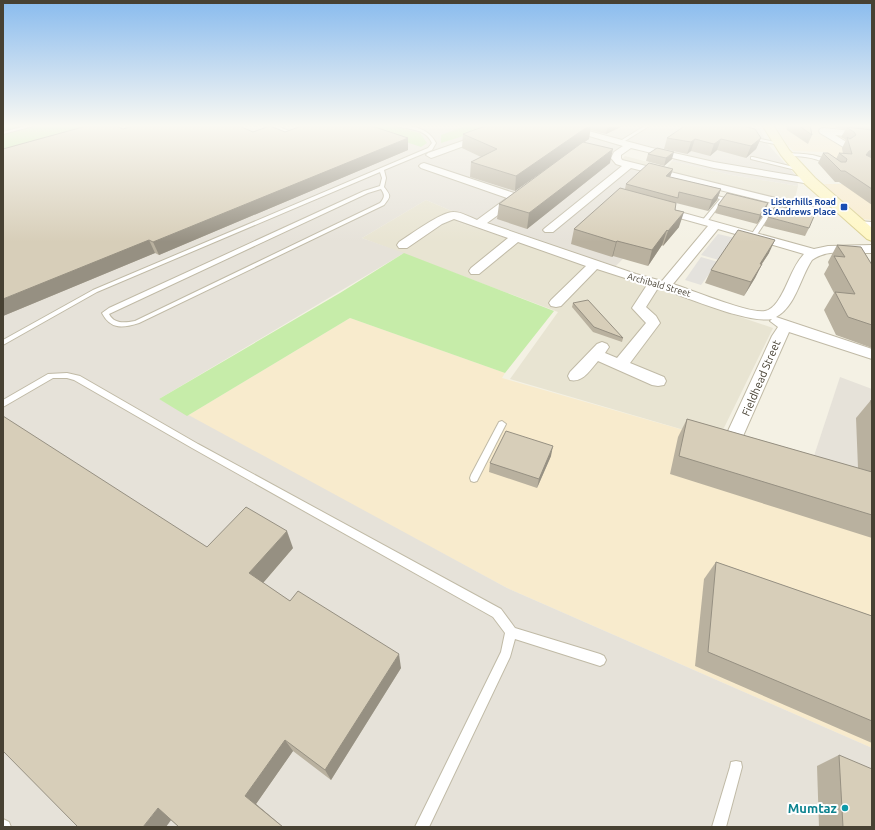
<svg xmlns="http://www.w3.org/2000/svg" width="875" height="830" font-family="Ubuntu,sans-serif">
<rect width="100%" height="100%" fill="#f4f1e4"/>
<!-- residential -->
<g fill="#e8e4d2">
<path d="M625,156L667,167L672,161L731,175L798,186L794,202L624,161L622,159Z"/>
<path d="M426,200L452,211L458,222L773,328L718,440L510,379L558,312L362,238Z"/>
</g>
<!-- commercial -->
<g fill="#f8ebcd">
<path d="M776,125H872V220L862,219L824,184H859L847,171L826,152L794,151L788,146Z"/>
<path d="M350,318L505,373L502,378L718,440L872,487V748L507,588L187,416Z"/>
</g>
<!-- industrial -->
<g fill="#e6e2d9">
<path d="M10,125H758L766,142L797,177L798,186L731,175L672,161L678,155L627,142L610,154L613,163L677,180L667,214L609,273L458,222L452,211L426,200L362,238L404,253L159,399L507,588L872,748V827H3V127Z"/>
<path d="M840,377L872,389V487L810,468Z"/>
</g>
<!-- green -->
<g fill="#c6eca9">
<path d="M10,125H104L3,161V127Z"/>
<path d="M357,125H408L401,128L420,133L427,143L421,147Z"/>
<path d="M468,125H498L441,143V135Z"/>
<path d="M404,253L554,311L505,373L350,318L187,416L159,399L340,293Z"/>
</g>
<!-- parking -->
<g fill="#e4e2dd">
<path d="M718,234L735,238L719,260L701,255Z"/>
<path d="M701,257L718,262L701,285L685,280Z"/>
</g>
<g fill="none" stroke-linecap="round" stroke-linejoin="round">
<!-- lane casing -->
<g stroke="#c0baa6" stroke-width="2">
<g id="lane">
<path d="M29,125H37L3,134V132Z"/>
<path d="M269,125H275L298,135L295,136Z"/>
<path d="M393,125C410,125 428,127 436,143L432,150L384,170L386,178L384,187C391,196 391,196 384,205L139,323C123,328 111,330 102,313L109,308L364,191L380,186L382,178L380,172L97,292L3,345V340L93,290L428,148L432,143C425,127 407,130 393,125ZM381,189C385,195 385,197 380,203L135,321C124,323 114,324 109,314L368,193Z"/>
<path d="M646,125H651L620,144L617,143Z"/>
<path d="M751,137L780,143L782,144L780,145L750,139Z"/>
<path d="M787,153C801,154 819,153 830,163L826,164C814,156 800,157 785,155V154Z"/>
<path d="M753,157L802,169V170L800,171L751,159V157Z"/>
<path d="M706,193L725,198L706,223L704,224L701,222L720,199L706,195Z"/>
<path d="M769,208L774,209L756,236H752L751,235Z"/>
<path d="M67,373L80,376L198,444L501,609L515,628L600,654L604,656L606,660L604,664L600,666L515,639L510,657L429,827H415L501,652L505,633L493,617L192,448L74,380L67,378H53L3,407V400L48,374Z"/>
<path d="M502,421L506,424L477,481L474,482L471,481L470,478L471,475L499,422Z"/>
<path d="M736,761L741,762L742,767L726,827H712L730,767L731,762Z"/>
<path d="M3,819L9,822L11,827H3Z"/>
</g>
</g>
<!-- street casing -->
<g stroke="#c0baa6" stroke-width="2">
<g id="street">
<path d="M508,125H521L434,157L431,158L426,155L428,153Z"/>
<path d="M552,125H566L652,148L714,162L814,179L815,181L810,184L714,168L631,148L621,155V158L622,160L816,208L817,210L812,213L631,168L553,232H545L543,230L545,228L622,166L616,164L611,158L614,152L623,146Z"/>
<path d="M823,128L872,133V139L835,135L848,143L849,145L845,148L820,133L819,131L820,129Z"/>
<path d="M424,163L520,195L521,197L520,199L487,223L636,274L662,281L708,226L658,212L657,210L658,208L662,207L814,249L828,246L872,245V253C853,254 828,248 812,260C800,278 796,306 776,317L872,349V359L789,332L743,436L737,437L731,436L728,431L772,336L778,327L770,321L772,319C747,324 685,296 658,288L646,307L656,316L660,323L630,363L664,377L666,381L664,385L658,386L652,385L598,361C590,370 583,383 570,380L568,376L570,372L597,344L602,342L607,344L609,347L605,353L617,358L646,323L632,308L647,285L597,269L561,306L556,307L551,306L549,303L551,300L586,266L518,242L479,274H471L469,271L471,268L508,238L454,219L442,224L407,248H399L397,245L399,242C410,235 442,211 454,212C461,212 470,217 477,220L507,198L421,168L419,166L421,164ZM718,229L804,254C791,268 788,287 777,302C774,306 770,310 765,311C749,314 692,290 673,284Z"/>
<path d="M857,221L872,222V228L853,226L851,224L853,222Z"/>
</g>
</g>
<!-- secondary casing -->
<g stroke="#d8ce8f" stroke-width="2">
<path id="secondary" d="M762,125H773L789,150L815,178L872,228V241L867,239L805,184L781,155Z"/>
</g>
<!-- lane -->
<use href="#lane" fill="#fff" fill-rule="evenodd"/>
<!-- street -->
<use href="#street" fill="#fff" fill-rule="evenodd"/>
<!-- secondary -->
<use href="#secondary" fill="#fff7c3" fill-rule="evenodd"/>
</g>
<!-- wall -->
<g fill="#b9b19f">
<path d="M488,125H625L606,134L590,130L589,139L584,142L610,163L527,229L497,219L499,204L560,159L515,191L470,177L471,162L481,157L462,148L463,134Z"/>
<path d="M686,125H751L750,128L761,138L756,149L746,158L717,150L710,156L691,151L687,154L664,149L667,138Z"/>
<path d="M786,125H810L812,135L808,144L787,130Z"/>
<path d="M835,125H872V205L839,182H835L818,163L823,153L836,159L839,153L843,154L842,148L846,140L841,137L846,129L836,128Z"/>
<path d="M123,129L285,132L408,150L159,255L155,253L3,316Z"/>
<path d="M648,154L672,159L664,166L646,161Z"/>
<path d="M673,169L670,177L721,189L717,200L708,211L676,203L675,210L679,227L663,246L662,245L648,266L613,256L612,257L571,244L574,229L625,189L626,184Z"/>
<path d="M768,203L765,212L757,224L715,213L718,205Z"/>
<path d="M768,217L809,228L805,236L764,226Z"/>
<path d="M837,245L872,265V348L836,335L824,310L834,293L824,274L829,265L828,262Z"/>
<path d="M769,253L762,264L755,278L744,296L705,283L711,270Z"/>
<path d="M573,303L623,338L622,342L593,332L572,307Z"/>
<path d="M871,400H872V538L670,474L678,437L687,419L858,468L856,418Z"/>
<path d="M551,456L537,488L489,472L490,463Z"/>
<path d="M207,547L293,548L263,583L290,601L401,668L331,780L293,751L256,804L283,827H179L171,820Z"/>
<path d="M716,562L872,616V743L695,666L704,579Z"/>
<path d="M839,755L872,827H819L817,766Z"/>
</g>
<!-- shaded-wall -->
<g fill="#969082">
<path d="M590,125H591L589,139L515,191L516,176Z"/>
<path d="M608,125H625L606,134Z"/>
<path d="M408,138V150L159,255L153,242Z"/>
<path d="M761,138L756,149L746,158L751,146Z"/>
<path d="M695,139L691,151L687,154L691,142Z"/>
<path d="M721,139L717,150L710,156L714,144Z"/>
<path d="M613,149L610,163L527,229L529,213Z"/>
<path d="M872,150V160L866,155L869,151Z"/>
<path d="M674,152L672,159L664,166L666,158Z"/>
<path d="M673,169L669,180L666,176Z"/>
<path d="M721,189L717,200L708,211L712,200Z"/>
<path d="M768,203L765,212L757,224L760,215Z"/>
<path d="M684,212L679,227L663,246L668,231Z"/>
<path d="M667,230L662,245L648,266L652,250Z"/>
<path d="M149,240L155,253L3,316V299Z"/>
<path d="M775,240L769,253L753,277L760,264Z"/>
<path d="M617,241L613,256L612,257L616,242Z"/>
<path d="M762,264L755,278L744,296L751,282Z"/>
<path d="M553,446L551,456L537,488L539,479Z"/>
<path d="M287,531L293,548L257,590L249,573Z"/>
<path d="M399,654L401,668L331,780L325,770Z"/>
<path d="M285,740L293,751L256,804L283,827L245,796Z"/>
<path d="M158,808L174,816L166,827H143Z"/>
</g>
<!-- building -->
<g fill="#d7ceb9" stroke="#969082">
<path d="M90,125H115L123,129L137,125H237L253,132L270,126L285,132L304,125H369L408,138L153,242L149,240L3,299V149Z"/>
<path d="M488,125H590L516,176L471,162L497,149L463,134Z"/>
<path d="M686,125H739L755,129L761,138L751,146L721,139L714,144L695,139L691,142L667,138Z"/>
<path d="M798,125H810L812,135Z"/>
<path d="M846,127L872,130V150L869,151L866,155L872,158V189L845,171H841L823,153H828L841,162H846L847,159L839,153L852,154L847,137L850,139L856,135L854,132Z"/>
<path d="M583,142L613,149L529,213L499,204Z"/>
<path d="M657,148L674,152L666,158L648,154Z"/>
<path d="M649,163L673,169L666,176L721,189L712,200L679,192L678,198L626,184Z"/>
<path d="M620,188L676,203L675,210L684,212L668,231L667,230L652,250L617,241L616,242L574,229Z"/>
<path d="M727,193L768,203L760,215L718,205Z"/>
<path d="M776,205L815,214L809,228L768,217Z"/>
<path d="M738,230L775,240L760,264H762L751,282L711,270Z"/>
<path d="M837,245L861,247L872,265V325L848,317L835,292L855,294L834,256L845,257Z"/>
<path d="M588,300L623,338L594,327L573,303Z"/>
<path d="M871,400H872V414Z"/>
<path d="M3,416L207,547L246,507L287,531L249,573L290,601L298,591L399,654L325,770L285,740L245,796L283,827H179L158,808L143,827H78L3,751Z"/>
<path d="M687,419L872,472V515L679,456Z"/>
<path d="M506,431L553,446L539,479L490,463Z"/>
<path d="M716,562L872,616V721L708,652Z"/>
<path d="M839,755L872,769V827H843Z"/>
</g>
<!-- sky -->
<linearGradient id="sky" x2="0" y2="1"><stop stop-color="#89bbee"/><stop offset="0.52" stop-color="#faf9f3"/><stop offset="1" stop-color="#faf9f3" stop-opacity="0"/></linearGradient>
<rect width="875" height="242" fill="url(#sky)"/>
<!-- markers -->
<rect fill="#1a4fb4" stroke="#fff" stroke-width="1.5" x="840" y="203" width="8" height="8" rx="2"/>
<circle fill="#0f9aa8" stroke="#fff" stroke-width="1.5" cx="845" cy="808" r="4"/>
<g text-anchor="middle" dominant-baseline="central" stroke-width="4" stroke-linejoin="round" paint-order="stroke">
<!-- far-transit labels -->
<g font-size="9" font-weight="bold" fill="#164399" stroke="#fff" text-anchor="end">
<text x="836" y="202">Listerhills Road<tspan x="836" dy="10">St Andrews Place</tspan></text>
</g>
<!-- far-street labels -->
<g font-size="9" fill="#474133" stroke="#fff">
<text transform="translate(659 285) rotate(16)">Archibald Street</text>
</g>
<!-- street labels -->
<g font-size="11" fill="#474133" stroke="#fff">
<text transform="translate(761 378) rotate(-67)">Fieldhead Street</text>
</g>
<!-- near-culture labels -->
<g font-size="13" font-weight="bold" fill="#0d838f" stroke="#fff" text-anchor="end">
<text x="837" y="808">Mumtaz</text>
</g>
</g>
<!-- border -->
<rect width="875" height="830" fill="none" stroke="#474133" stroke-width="8"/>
</svg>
